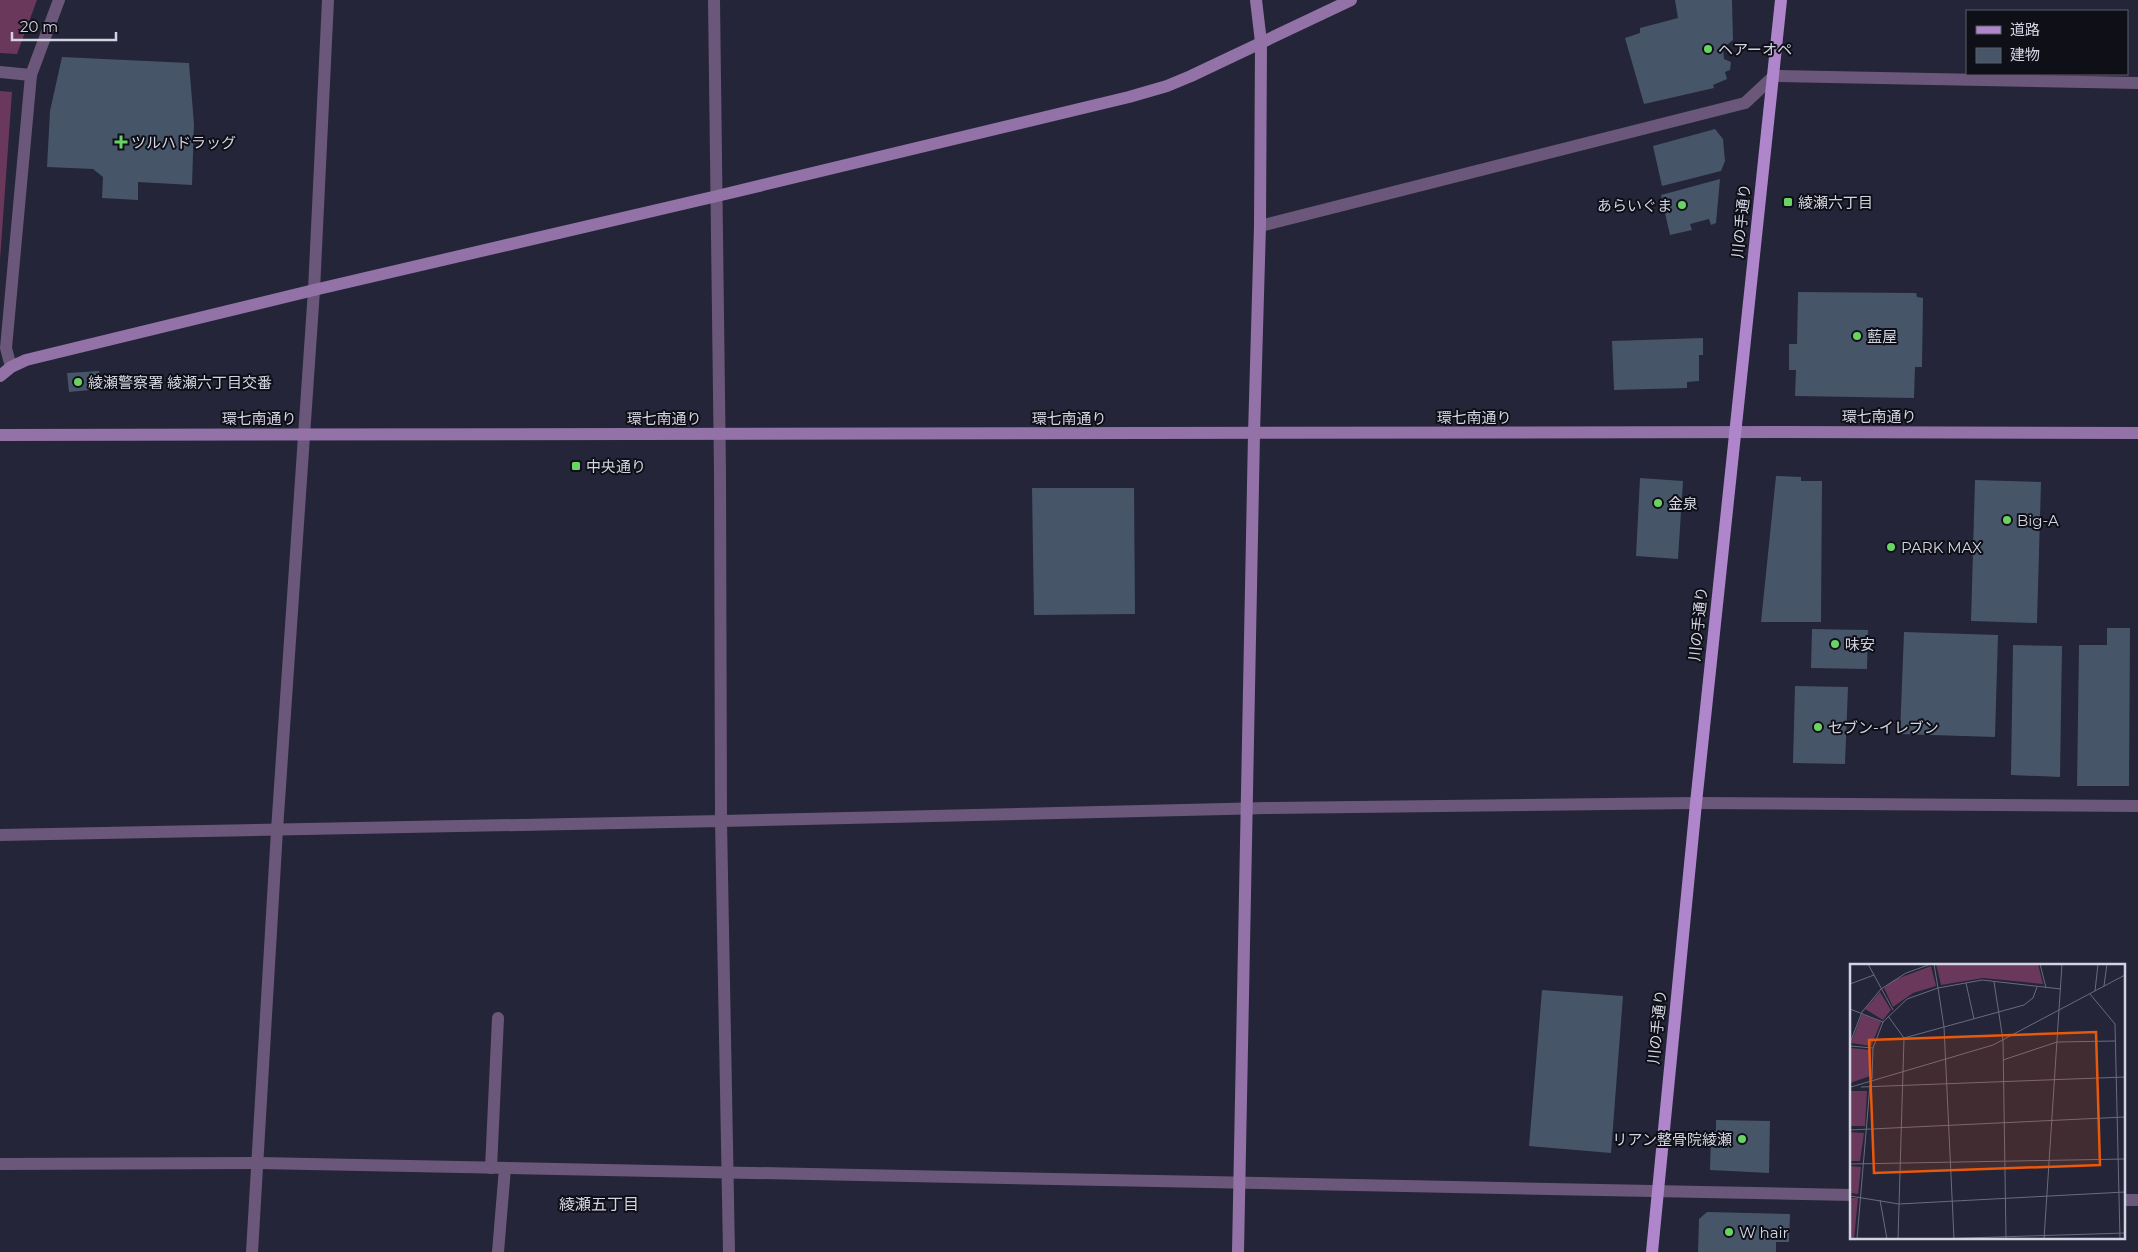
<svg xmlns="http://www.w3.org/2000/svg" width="2138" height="1252" font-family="Montserrat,'Noto Sans JP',sans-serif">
<rect width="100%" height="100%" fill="#242538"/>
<!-- green -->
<g fill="#69385b">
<path d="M0,0H37L17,54L0,53Z"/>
<path d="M0,91L12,92L0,260Z"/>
</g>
<!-- building -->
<g fill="#465568">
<path d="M1675,0H1732L1733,40L1723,48L1724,59L1731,62L1730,70L1725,72L1727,79L1713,85L1714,88L1644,104L1625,38L1640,33V28L1678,18Z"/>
<path d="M62,57L189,63L194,124L192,185L138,182V200L102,198L103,177L93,169L47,167L50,111Z"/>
<path d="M1715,129L1723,139L1725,161L1721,171L1662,186L1653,146Z"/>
<path d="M1720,179L1716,223L1711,225L1709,219L1690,224L1692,230L1670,235L1661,195Z"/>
<path d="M1798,292L1916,293L1917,297L1923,298L1922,367H1915L1914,398L1795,396L1796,370H1789V344H1797Z"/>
<path d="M1703,338V355H1699V381L1687,382V388L1614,390L1612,341Z"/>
<path d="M99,371L101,389L69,392L67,373Z"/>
<path d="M1776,476L1801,477V481H1822L1821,622H1761Z"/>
<path d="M1640,478L1683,481L1678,559L1636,556Z"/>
<path d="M1975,480L2041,482L2037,623L1971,621Z"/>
<path d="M1032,488H1134L1135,614L1034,615Z"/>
<path d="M2107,628H2130L2129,786H2077L2079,645H2107Z"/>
<path d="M1812,629L1868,630L1867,669L1811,668Z"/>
<path d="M1904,632L1998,635L1995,737L1900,734Z"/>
<path d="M2013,645L2062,646L2060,777L2011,775Z"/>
<path d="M1795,686L1848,687L1845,764L1793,763Z"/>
<path d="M1542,990L1623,996L1611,1153L1529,1146Z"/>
<path d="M1716,1120L1770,1121L1769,1173L1710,1170L1711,1131H1716Z"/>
<path d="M1707,1212L1790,1214L1789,1242H1776V1252H1698L1699,1219Z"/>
</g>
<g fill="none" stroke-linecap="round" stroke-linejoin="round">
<!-- lane -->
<g stroke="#6b5779" stroke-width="12">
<path d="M491,1168L498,1018"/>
<path d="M498,1252L505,1168"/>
</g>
<!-- street -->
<g stroke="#6b5779" stroke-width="12">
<path d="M714,0L720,472L721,821L729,1252"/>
<path d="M0,72L31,75"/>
<path d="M1260,226L1745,103L1774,76L2138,83"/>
<path d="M11,367L6,348L31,75L59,0"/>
<path d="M0,835L721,821L1267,808L1696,803L2138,806"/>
<path d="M0,1164L259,1163L1852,1195"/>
<path d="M2124,1200H2138"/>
<path d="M252,1252L277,830L314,290L328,0"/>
</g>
<!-- secondary -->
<g stroke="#9272a7" stroke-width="12">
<path d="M0,376L11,367L26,360L314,290L717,196L1129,97L1167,86L1191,76L1351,0"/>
<path d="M0,435L1782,432L2138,433"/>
<path d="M1238,1252L1254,434L1260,226L1261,42L1256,0"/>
</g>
<!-- primary -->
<path stroke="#af86cb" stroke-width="12" d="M1652,1252L1696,803L1781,0"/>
</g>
<!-- markers -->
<g fill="#69d464" stroke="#0f0f18" stroke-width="2">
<circle cx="1708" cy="49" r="5"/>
<path d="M118.5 134.5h5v5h5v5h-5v5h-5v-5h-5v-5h5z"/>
<rect x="1783" y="197" width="10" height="10" rx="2.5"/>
<circle cx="1682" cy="205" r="5"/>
<circle cx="1857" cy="336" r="5"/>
<circle cx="78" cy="382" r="5"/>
<rect x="571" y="461" width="10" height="10" rx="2.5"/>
<circle cx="1658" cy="503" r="5"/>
<circle cx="2007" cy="520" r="5"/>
<circle cx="1891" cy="547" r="5"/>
<circle cx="1835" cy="644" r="5"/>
<circle cx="1818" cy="727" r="5"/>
<circle cx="1742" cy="1139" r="5"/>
<circle cx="1729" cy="1232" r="5"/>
</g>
<g text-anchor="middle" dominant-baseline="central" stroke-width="4" stroke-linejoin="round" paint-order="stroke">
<!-- poi labels -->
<g font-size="15" fill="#d3d4e1" stroke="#0f0f18" text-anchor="start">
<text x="1718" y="49">ヘアーオペ</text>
<text x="131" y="142">ツルハドラッグ</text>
<text x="1798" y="202">綾瀬六丁目</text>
<text x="1672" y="205" text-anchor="end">あらいぐま</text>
<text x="1867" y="336">藍屋</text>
<text x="88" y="382">綾瀬警察署 綾瀬六丁目交番</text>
<text x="586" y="466">中央通り</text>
<text x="1668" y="503">金泉</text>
<text x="2017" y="520">Big-A</text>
<text x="1901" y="547">PARK MAX</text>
<text x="1845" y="644">味安</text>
<text x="1828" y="727">セブン-イレブン</text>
<text x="1732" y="1139" text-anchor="end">リアン整骨院綾瀬</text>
<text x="1739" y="1232">W hair</text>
</g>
<!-- street labels -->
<g font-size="15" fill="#d3d4e1" stroke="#0f0f18">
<text transform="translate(1741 221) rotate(-84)">川の手通り</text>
<text x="1879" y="416">環七南通り</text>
<text x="1474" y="417">環七南通り</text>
<text x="259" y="418">環七南通り</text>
<text x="664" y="418">環七南通り</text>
<text x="1069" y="418">環七南通り</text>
<text transform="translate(1698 624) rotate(-84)">川の手通り</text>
<text transform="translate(1657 1027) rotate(-84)">川の手通り</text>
</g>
<!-- neighbourhood labels -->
<g font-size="16" fill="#d3d4e1" stroke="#0f0f18">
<text x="599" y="1204">綾瀬五丁目</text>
</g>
</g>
<!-- overview -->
<g transform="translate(1850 964)">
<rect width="275" height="275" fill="#242538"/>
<path d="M86,0H188L193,20L133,14L91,21ZM81,2L86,22L63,29L43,43L34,24L44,16ZM30,28L41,46L33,56L15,45ZM12,50L31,58L21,82L1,79ZM1,84L21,86L20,112L0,119ZM0,127H17L15,162H0ZM0,168L14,169L10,197H0ZM0,202L11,203L8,230L0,229ZM0,234H8L4,275H0Z" fill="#69385b"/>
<path fill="none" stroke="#6a6b7c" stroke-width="1" d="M18,0L43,46M84,0L88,24L132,16L211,25M190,0L196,24M144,18L153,76L156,275M116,19L124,55M0,20L24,11M254,22L257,0M245,27L248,0M240,30L265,60L270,275M0,45L33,58M38,52L54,74L48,275M54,74L174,41L183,34L187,23M0,79L12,48L31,25L56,9L81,0M0,82L23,84M153,96L207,78L265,77M22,115L23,84L33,58L57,35L88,24L94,63L104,275M1,123L143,81L275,11M11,123L275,113M0,166L275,153M0,200L275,195M0,232L49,240L275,228M30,236L37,275M7,275L20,121M83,275L275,269M194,275L212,0"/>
<path fill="#e8590c" fill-opacity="0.15" stroke="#e8590c" stroke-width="2.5" d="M246,68L250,201L24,209L19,76Z"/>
<rect width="275" height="275" fill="none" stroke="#d3d4e1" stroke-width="2.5"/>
</g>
<!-- legend -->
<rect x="1966" y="10" width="162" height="65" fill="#0f0f18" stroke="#5d5e68"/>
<rect x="1976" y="26" width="25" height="8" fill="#af86cb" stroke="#5d5e68"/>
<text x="2010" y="35" font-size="15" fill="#d3d4e1">道路</text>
<rect x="1976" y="48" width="25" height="15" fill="#465568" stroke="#5d5e68"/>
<text x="2010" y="60" font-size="15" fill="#d3d4e1">建物</text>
<!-- scale -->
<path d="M12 32v8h104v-8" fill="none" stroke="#d3d4e1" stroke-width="2.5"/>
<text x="20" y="32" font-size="15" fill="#d3d4e1" stroke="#0f0f18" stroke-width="4" paint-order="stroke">20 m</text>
</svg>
